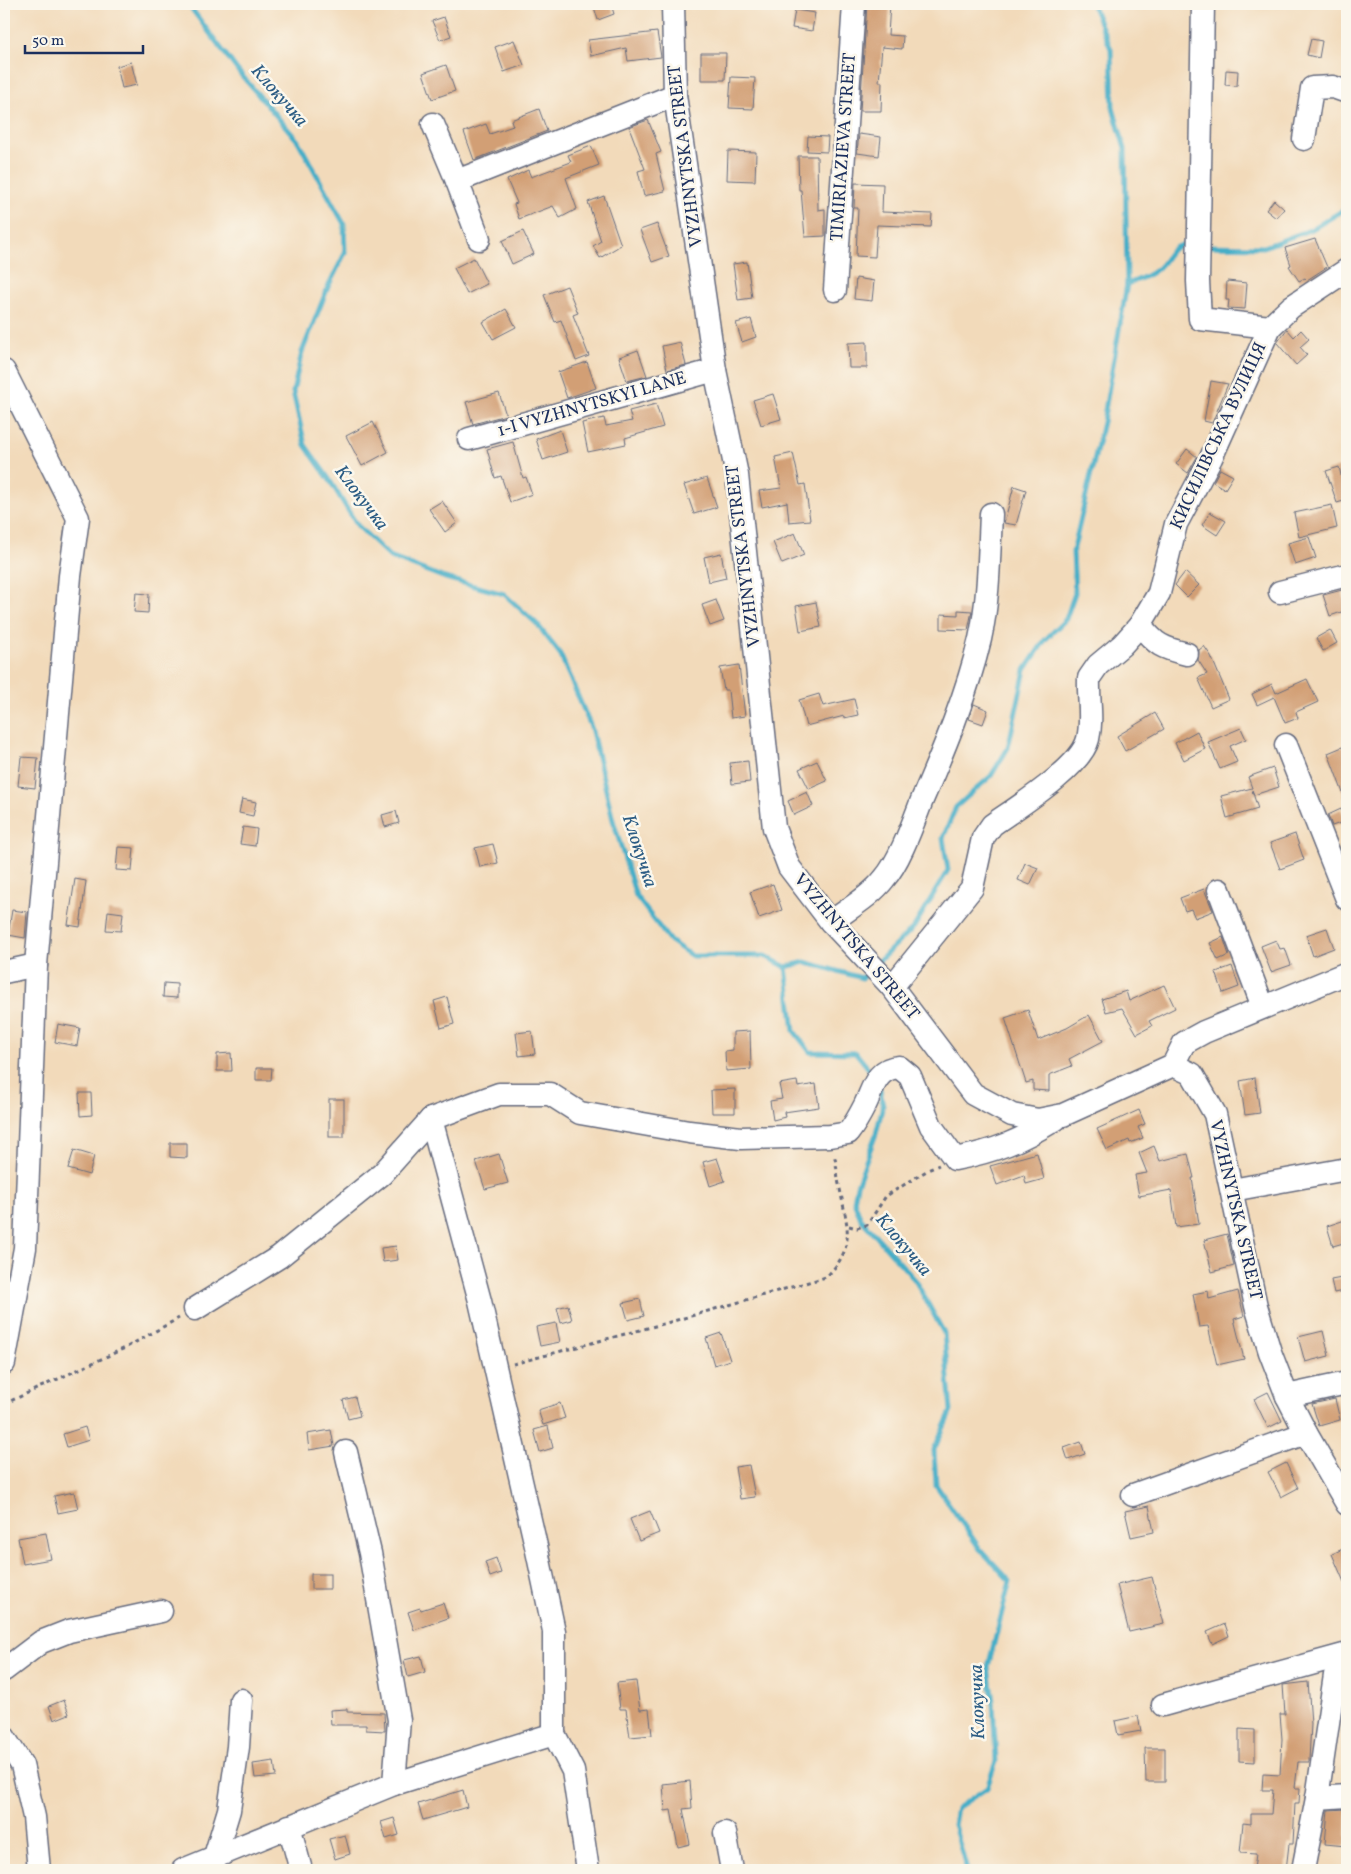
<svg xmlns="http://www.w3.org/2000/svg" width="1351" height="1874" font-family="Vollkorn,serif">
<rect width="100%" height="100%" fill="#fbf7ec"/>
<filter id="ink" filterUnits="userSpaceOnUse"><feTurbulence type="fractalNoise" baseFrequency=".02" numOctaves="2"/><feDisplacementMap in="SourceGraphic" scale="10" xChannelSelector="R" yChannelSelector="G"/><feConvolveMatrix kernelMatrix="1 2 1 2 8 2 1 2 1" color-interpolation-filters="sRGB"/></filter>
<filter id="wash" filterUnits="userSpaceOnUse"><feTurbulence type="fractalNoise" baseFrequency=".0096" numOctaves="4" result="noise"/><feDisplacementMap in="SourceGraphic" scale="20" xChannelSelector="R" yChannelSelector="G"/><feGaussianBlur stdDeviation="1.12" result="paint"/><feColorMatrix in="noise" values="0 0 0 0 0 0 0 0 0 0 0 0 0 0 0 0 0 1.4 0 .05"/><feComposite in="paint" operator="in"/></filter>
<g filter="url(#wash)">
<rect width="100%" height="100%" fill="#f2daba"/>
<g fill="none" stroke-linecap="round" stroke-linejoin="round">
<!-- stream -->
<g stroke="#47aec7" stroke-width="5">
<path d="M188,4L238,71L298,141L344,224L345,253L328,287L302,352L293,392L305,445L329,479L357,525L390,557L445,578L504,594L537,624L560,654L591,727L613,820L636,896L670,941L692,956H765L786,967L794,1031L810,1052L856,1053L873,1074"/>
<path d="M1205,246L1264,247L1312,229L1347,208"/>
<path d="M1127,284C1138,280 1147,277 1156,270C1172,257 1166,243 1194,245"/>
<path d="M877,963L914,927L948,870L943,838L956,807L991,776L1008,748L1025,670L1045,640L1066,619L1075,593L1073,552L1103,422L1127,284L1125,149L1113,108L1111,49L1092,4"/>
<path d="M786,967L805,962L862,978L870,971"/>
<path d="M880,1090L883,1105L876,1134L857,1185L854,1201L861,1219L915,1280L944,1333L951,1411L934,1450L936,1485L980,1549L1010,1581L988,1667L993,1701L996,1761L987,1788L957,1808L954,1825L967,1870"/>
</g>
</g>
<g id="blocks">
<!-- building -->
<g fill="#d29f75">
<path d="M593,4H611L614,14L598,20Z"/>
<path d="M867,4H890L888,35L903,36L902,49L882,47L879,82H882L881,111H860Z"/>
<path d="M795,10L815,13L812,31L792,28Z"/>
<path d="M444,17L451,36L440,40L432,21Z"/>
<path d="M657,32L661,57L628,61L626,48L591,56L588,40Z"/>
<path d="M1311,39L1322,41L1319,58L1307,55Z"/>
<path d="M514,40L524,65L504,72L495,47Z"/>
<path d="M701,53H726L725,80H701Z"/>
<path d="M131,62L137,85L122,88L117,66Z"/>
<path d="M446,65L455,91L432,99L423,73Z"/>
<path d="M1226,70L1238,71L1237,86L1225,85Z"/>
<path d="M731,77L755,78L753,109L729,108Z"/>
<path d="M539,109L547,131L474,160L464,132L486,124L490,134L513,126L511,120Z"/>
<path d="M648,120L661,152L656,154L665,191L644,196L638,171L645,169L629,127Z"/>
<path d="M859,134L881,137L879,156L857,153Z"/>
<path d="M808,136L828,137L827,152L807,151Z"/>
<path d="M591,146L599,165L566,178L577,209L560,218L553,206L519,219L514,204L517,203L507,180L528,170L531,177L571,162L568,155Z"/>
<path d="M728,151L756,152L755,181L727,180Z"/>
<path d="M798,156H817L818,210L825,209V236L805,237L801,190H799Z"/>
<path d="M855,183L883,184L882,212L932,214L931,227L877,225L875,257L856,256L858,208H854Z"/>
<path d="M604,196L621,245L600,258L593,246L601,241L588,202Z"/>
<path d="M1274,200L1284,209L1276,218L1266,210Z"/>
<path d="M657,224L669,256L652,262L640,230Z"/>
<path d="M523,231L534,254L512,264L502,241Z"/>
<path d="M1315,239L1327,267L1307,280L1305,278L1299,281L1289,266L1291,265L1285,248Z"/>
<path d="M474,258L487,284L467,294L454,268Z"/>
<path d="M747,262L752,298L738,300L733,264Z"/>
<path d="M856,278L874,281L872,301L854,299Z"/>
<path d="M1227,281L1247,283L1245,309L1228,308L1229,300H1226Z"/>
<path d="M567,286L578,313L573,315L589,356L576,361L561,320L555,322L544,295Z"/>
<path d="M506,309L516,327L493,339L483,322Z"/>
<path d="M751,319L756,337L742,342L736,323Z"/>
<path d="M1287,329L1294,337L1301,330L1309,339L1300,347L1307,355L1296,365L1277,343Z"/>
<path d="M680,342L686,365L667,370L662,346Z"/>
<path d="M867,342V368H849L848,343Z"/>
<path d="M638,350L647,376L627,381L619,357Z"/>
<path d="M587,362L596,388L567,398L558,372Z"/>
<path d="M1211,381L1228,384L1212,423L1204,421Z"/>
<path d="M499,393L506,415L473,424L466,402Z"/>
<path d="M773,394L781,419L761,425L753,400Z"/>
<path d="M656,404L663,427L625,438L626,444L588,452L582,423L604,418L606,426L632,421L629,411Z"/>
<path d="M373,422L388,452L362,466L346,436Z"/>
<path d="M560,430L567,452L543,460L536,439Z"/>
<path d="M513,442L523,478L526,477L532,494L510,502L501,476L495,478L487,449Z"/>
<path d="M1187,449L1197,457L1188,473L1176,464Z"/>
<path d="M793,453L800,485L805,484L810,520L789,522L787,502L762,507L759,491L781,488L775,457Z"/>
<path d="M1339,467L1347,500L1337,503L1326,471Z"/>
<path d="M1220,469L1233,476L1225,489L1213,482Z"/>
<path d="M707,478L717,507L694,514L684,485Z"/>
<path d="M1014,486L1026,490L1016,525L1004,523Z"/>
<path d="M442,501L457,523L445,532L429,509Z"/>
<path d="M1332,505L1337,528L1299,537L1294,513Z"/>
<path d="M1210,512L1226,521L1217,535L1202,525Z"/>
<path d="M795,533L804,555L782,564L773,542Z"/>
<path d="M1309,537L1316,558L1295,565L1288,543Z"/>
<path d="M721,553L726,578L709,582L704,557Z"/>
<path d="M1185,572L1199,585L1187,597L1175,585Z"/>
<path d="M1342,590L1347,610L1330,616L1323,595Z"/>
<path d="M136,593L149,594L148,613L134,612Z"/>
<path d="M716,600L724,621L710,626L702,605Z"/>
<path d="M816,602L821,627L800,631L796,606Z"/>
<path d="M958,610L972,611L968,630L941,629V614L958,615Z"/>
<path d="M1330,630L1337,643L1323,651L1316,638Z"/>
<path d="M1204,646L1211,656L1229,699L1211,707L1198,678L1207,674L1198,660L1199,650Z"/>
<path d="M739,665L745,716L731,718L728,690H724L720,668Z"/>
<path d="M1307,679L1318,702L1296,712L1298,718L1285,723L1274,697L1257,705L1252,694L1272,684L1276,693Z"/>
<path d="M819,694L823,706L854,699L858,715L844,718V716L806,726L799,700Z"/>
<path d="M974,704L988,710L983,724L969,719Z"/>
<path d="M1155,713L1164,729L1125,751L1117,736Z"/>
<path d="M1241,728L1246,739L1230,746L1237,762L1220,769L1208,742Z"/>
<path d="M1197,731L1205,749L1184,760L1175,743Z"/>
<path d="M1347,745V801H1346L1328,753Z"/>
<path d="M21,757L38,758L35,788L18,786Z"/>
<path d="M748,761L750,782L732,784L730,763Z"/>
<path d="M817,761L827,781L809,789L799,769Z"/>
<path d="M1273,768L1279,787L1254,795L1252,790L1258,809L1227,818L1221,796L1252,788L1248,777Z"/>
<path d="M807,792L813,806L794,815L788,801Z"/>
<path d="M242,799L256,802L253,816L239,813Z"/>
<path d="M1341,809L1346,821L1332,826L1328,815Z"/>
<path d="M396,811L399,823L385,827L382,815Z"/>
<path d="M243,827L257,829L255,846L240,844Z"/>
<path d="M1295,834L1304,860L1280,869L1270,843Z"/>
<path d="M493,844L498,863L480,867L475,848Z"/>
<path d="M118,847L134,848L132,871L116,870Z"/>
<path d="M1025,863L1038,868L1030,885L1018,880Z"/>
<path d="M75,879L86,881L80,927L68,925Z"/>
<path d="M773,884L782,910L759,918L750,892Z"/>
<path d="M1204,889L1213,911L1195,918L1191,909L1185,911L1180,898Z"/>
<path d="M12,910L27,912L25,938L8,935Z"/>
<path d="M108,911L123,913L121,931L106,930Z"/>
<path d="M1327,928L1334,948L1313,956L1306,935Z"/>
<path d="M1223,937L1229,955L1218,960L1210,943Z"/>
<path d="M1276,940L1280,949L1285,948L1291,965L1271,972L1261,946Z"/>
<path d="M1232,966L1239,987L1223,993L1216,972Z"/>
<path d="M164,983L177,984V998L163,997Z"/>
<path d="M1164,985L1175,1008L1149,1021L1152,1026L1137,1034L1122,1008L1106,1012L1102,999L1126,991L1129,1001Z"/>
<path d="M447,997L454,1024L441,1028L434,1001Z"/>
<path d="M1028,1010L1038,1040L1067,1028L1089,1015L1103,1041L1069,1059L1072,1066L1049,1075V1091L1033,1090V1081L1026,1083L1005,1018Z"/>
<path d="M58,1024L80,1028L77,1046L55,1042Z"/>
<path d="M532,1031L535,1054L519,1056L516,1033Z"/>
<path d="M750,1031L751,1069L726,1071L725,1051L733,1050V1032Z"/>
<path d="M231,1053L232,1071H217V1054Z"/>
<path d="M256,1068H272L271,1080H256Z"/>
<path d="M1255,1078L1260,1113L1245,1115L1240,1081Z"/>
<path d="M797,1081L798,1087L816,1084L819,1107L784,1112L785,1117L773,1120L770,1101L782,1099L779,1084Z"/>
<path d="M735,1089V1113H712L711,1090Z"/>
<path d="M79,1093H91L92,1115L80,1116Z"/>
<rect x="329" y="1099" width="15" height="38"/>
<path d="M1139,1110L1145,1124L1138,1127L1143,1138L1130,1143L1129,1140L1107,1150L1097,1129Z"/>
<path d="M170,1143H187V1158L170,1157Z"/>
<path d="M1154,1146L1160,1161L1188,1154L1194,1178H1192L1199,1224L1176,1227L1171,1190L1139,1196L1135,1175L1147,1173L1139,1153Z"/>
<path d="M74,1150L94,1156L89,1175L68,1169Z"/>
<path d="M1037,1153L1044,1179L1026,1184L1024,1175L997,1185L990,1166Z"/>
<path d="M499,1154L508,1183L485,1189L476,1161Z"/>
<path d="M717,1158L725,1181L710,1186L703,1162Z"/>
<path d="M1345,1220L1347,1242L1333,1246L1327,1226Z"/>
<path d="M1227,1234L1234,1266L1212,1272L1204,1240Z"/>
<path d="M396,1246L398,1260L383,1262L381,1248Z"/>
<path d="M1347,1277V1290L1334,1293L1331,1280Z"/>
<path d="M1208,1291L1209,1299L1238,1291L1244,1316L1234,1319L1244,1359L1217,1365L1208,1326L1199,1327L1193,1294Z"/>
<path d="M640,1299L644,1316L628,1320L623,1303Z"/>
<path d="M568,1305L572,1320L561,1323L557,1308Z"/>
<path d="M556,1323L560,1342L540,1346L536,1327Z"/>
<path d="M1323,1331L1329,1356L1305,1362L1298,1337Z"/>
<path d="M721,1333L730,1360L714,1365L706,1338Z"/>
<path d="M1268,1392L1282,1421L1268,1428L1254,1399Z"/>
<path d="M355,1397L360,1416L348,1419L343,1400Z"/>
<path d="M1335,1399L1340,1420L1319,1426L1312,1404Z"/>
<path d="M560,1403L565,1418L543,1425L538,1410Z"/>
<path d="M548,1426L553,1448L540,1452L534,1430Z"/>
<path d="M85,1427L89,1440L67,1447L63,1434Z"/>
<path d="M331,1430L334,1446L309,1450L307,1434Z"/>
<path d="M1081,1442L1085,1454L1068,1460L1064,1448Z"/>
<path d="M1286,1463L1298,1488L1281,1497L1268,1472Z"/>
<path d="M749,1465L755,1497L740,1499L735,1467Z"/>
<path d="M74,1492L78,1509L58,1513L54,1496Z"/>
<path d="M1149,1506L1154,1532L1131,1537L1125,1511Z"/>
<path d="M650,1511L659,1533L639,1541L630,1519Z"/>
<path d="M46,1533L51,1559L23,1564L18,1538Z"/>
<path d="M1347,1547V1589L1332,1554Z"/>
<path d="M496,1558L501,1573L490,1577L485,1562Z"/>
<rect x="311" y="1574" width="19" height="15"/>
<path d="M1152,1577L1164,1624L1129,1632L1117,1585Z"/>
<path d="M443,1603L448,1618L414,1630L408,1612L420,1608L421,1610Z"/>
<path d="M1225,1624L1229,1636L1212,1644L1207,1632Z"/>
<path d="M421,1656L425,1672L408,1677L404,1660Z"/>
<path d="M636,1681L640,1710L649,1709L652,1735L630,1737L626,1709H620L617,1683Z"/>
<path d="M1308,1682L1311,1724L1309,1760V1762H1298L1295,1788H1300L1299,1803H1295L1293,1844H1289L1286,1870L1254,1869L1256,1854L1240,1853L1243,1823L1251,1824V1814H1271L1273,1790H1262L1263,1774L1280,1775L1282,1739L1280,1714H1285L1283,1685Z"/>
<path d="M64,1700L69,1714L54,1720L49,1706Z"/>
<path d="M347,1709V1712L384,1713L385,1731L366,1730V1725H331L330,1710Z"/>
<path d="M1138,1716L1141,1731L1118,1735L1115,1721Z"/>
<path d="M1239,1729L1255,1730V1762L1239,1761Z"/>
<path d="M1145,1748H1165V1782H1146Z"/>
<path d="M274,1761L276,1776L255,1778L253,1764Z"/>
<path d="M690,1781L692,1808L683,1809L690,1844L678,1847L671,1810L665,1811L663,1784Z"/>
<path d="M463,1790L467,1807L423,1820L418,1804Z"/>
<path d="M1347,1809L1346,1846L1325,1844L1328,1810Z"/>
<path d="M394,1818L399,1835L386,1839L381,1822Z"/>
<path d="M345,1835L350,1854L335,1859L329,1839Z"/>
</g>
</g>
</g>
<g filter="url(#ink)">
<use href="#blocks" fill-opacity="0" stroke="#666b7e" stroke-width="1"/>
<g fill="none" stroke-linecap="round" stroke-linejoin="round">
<!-- minor casing -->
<g stroke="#666b7e" stroke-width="25">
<g id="minor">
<path d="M673,4L675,95L715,370L737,475L774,828L789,867L831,922L892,987L973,1094L1012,1115L1038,1120L1063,1115L1173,1065L1192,1074L1215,1114L1256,1306L1270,1352L1287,1396L1306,1433L1347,1504"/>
<path d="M1203,4L1198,281L1200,319L1270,327"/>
<path d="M433,124L457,181L675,95"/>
<path d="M1304,139L1312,88L1333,87L1347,92"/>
<path d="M457,181L479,239"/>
<path d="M835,290L854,4"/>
<path d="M4,371L78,518L70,576L36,965L25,1248L4,1363"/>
<path d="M469,439L715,370"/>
<path d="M1280,592L1347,575"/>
<path d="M1140,625C1156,645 1162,648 1187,654"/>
<path d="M1286,745L1347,899"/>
<path d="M1219,890L1263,1007"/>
<path d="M831,922C848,909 871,896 884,879C900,861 913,823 922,800C944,749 967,694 980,639C989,599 989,556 991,514"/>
<path d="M4,972L36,965"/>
<path d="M892,987L972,888L983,838L992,825C1016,808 1081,768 1088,739C1093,718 1088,699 1089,678L1098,665L1122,645L1140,625L1159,593L1176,524L1211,458L1270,327L1291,307L1347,270"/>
<path d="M1173,1065L1184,1043L1204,1032L1347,973"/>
<path d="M431,1119L480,1301L536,1546L554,1631V1734L573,1771L588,1870"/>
<path d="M1232,1190L1347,1169"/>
<path d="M195,1309L279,1257L382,1174L431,1119L499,1094H550L580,1113L689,1132L741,1138L830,1136L848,1133C855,1124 860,1115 865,1105C873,1089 876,1068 899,1067L910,1076L931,1126L955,1159C996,1151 1020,1141 1056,1119"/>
<path d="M1287,1396L1347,1383"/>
<path d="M346,1452L370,1553L399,1720L394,1784"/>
<path d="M1133,1495L1306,1433"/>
<path d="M4,1670L41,1642L69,1631L161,1611"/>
<path d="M1163,1705L1347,1654"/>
<path d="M4,1737L22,1765L34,1817L39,1870"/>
<path d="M1317,1798L1347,1796"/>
<path d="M289,1826L301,1870"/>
<path d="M725,1833L732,1870"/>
<path d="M215,1856L229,1810L238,1747L241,1700"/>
<path d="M183,1870L394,1784L554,1734"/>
<path d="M1303,1870L1317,1798L1335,1675L1347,1655"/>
</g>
</g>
<!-- path -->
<g stroke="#666b7e" stroke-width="3" stroke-dasharray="4 4" stroke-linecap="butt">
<path d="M849,1226L857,1228L867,1225L886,1196L928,1170L939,1165"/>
<path d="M513,1364L670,1322L826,1277C857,1247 847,1226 840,1189C837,1177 837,1165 834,1154"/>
<path d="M4,1404L125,1348L179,1318"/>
</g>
<!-- minor -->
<use href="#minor" stroke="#fff" stroke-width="22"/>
</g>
</g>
<g text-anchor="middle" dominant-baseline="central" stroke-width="5" stroke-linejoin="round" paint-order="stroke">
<!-- street labels -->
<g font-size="18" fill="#1b2f5e" stroke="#fbf7ec">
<text transform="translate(844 147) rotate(-86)">TIMIRIAZIEVA STREET</text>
<text transform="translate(686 156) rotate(-97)">VYZHNYTSKA STREET</text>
<text transform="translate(592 405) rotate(-16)">1-I VYZHNYTSKYI LANE</text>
<text transform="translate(1219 436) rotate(-65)">КИСИЛІВСЬКА ВУЛИЦЯ</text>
<text transform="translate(744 556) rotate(-97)">VYZHNYTSKA STREET</text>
<text transform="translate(856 947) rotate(50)">VYZHNYTSKA STREET</text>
<text transform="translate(1235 1210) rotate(77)">VYZHNYTSKA STREET</text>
</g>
<!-- water labels -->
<g font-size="19" font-style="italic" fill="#2a5b83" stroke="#fbf7ec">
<text transform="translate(279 96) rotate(49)">Клокучка</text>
<text transform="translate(361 498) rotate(53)">Клокучка</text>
<text transform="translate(639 851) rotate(72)">Клокучка</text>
<text transform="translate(903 1245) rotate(50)">Клокучка</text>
<text transform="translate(978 1702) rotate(-92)">Клокучка</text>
</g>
</g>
<!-- margin -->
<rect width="1351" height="1874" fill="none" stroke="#fbf7ec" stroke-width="20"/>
<!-- scale -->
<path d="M25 45v8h118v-8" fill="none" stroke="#1b2f5e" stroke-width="2.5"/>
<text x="32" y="45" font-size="15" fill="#1b2f5e" stroke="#fbf7ec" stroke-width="4" paint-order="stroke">50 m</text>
</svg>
